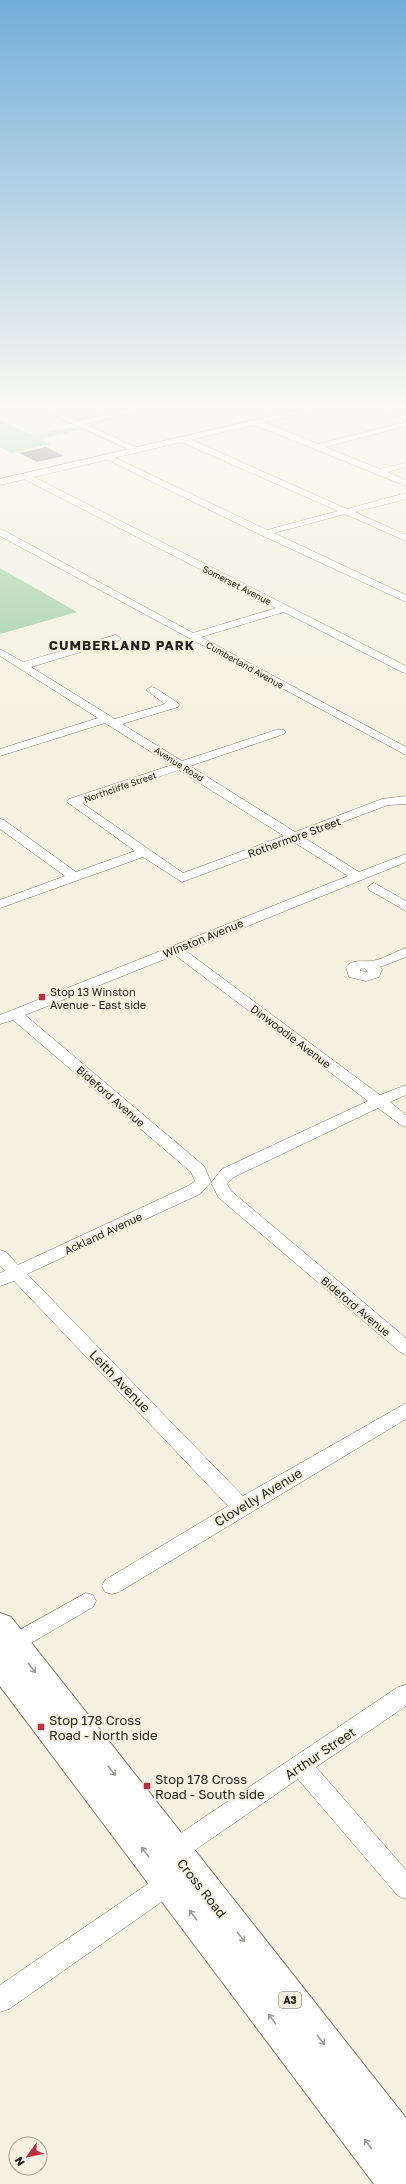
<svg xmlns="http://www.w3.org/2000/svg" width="406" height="2184" font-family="'Golos Text',sans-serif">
<rect width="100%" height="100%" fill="#f4f1e1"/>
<!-- green -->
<g fill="#a0cfa8">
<path d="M0,421L33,435L72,427L79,430L41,439L51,444L11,453L0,447Z"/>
<path d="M0,568L77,612L0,634Z"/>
</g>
<!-- building -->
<path fill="#67606c" d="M46,447L64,456L37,462L19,453Z"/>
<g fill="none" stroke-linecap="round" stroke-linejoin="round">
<!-- minor casing -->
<g stroke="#7e7c6d" stroke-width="1">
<g id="minor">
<path d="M34,406H45L78,421L144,406H159L85,424L138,448L139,450L135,452Z"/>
<path d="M252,406H263L281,415L274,417Z"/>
<path d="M370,406H382L406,415V420Z"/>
<path d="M255,421H261L318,444L406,422V426L325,447L380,469L406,463V467L387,472L406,480V486L255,425Z"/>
<path d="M179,437H185L347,509L406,493V499L355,512L406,535V541L345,514L274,533L406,595V602L261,535L102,457L109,455L267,530L338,511L179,441Z"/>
<path d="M22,474H28L406,666V673L402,672L284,612L201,637L406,747V755L0,536V529L3,530L193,633L276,608L22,478Z"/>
<path d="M116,635L121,638L120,640L31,667L115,719L165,704L146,690L151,687L155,688L178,703L179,705L178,707L122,724L182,761L276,730H284L286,732L284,734L190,766L295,832L382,799L406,796V804L388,805L303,837L359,872L406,854V862L186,951L380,1095L406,1085V1095L390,1102L406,1115V1127L401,1125L378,1108L234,1177L227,1184L231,1191L406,1338V1354L400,1352L219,1198L211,1183L222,1169L368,1101L175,955L25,1015L204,1166L211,1182L200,1194L27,1274L243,1496L406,1403V1419L119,1592L112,1594L105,1592L102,1586L105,1580L228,1506L14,1281L0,1286V1273L5,1271L0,1266V1250L6,1252L18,1265L188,1186L195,1181L191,1172L13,1020L0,1024V1015L348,876L292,841L182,882L143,857L0,908V900L65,876L0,829V819L4,820L76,872L135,851L67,802L69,799L172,765L105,723L0,756V749L98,718L0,656V649L23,662ZM179,770L284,836L183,873L82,803Z"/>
<path d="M374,883L406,901V911L369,890L368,887Z"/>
<path d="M406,948V957L380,967L382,969L379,977L366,981L349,977L346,967C352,959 362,962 370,961C381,961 395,951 406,948ZM364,968L368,972L360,971V969Z"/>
<path d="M86,1593L93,1595L96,1601L93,1607L0,1661V1641Z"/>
<path d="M406,1685V1706L316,1767L406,1870V1899L398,1896L298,1779L182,1859L174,1862L166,1859L162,1851L166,1843L398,1687Z"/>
<path d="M169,1872L177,1875L181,1883L177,1891L9,2009L0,2012V1985L161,1875Z"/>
</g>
</g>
<!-- major casing -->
<g stroke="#7e7c6d" stroke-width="1">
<path id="major" d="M315,406H333L0,485V479Z"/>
</g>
<!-- highway casing -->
<g stroke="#7e7c6d" stroke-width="2">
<path id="highway" d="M0,1613L11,1617L406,2118V2184H374L0,1686Z"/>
</g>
<!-- minor -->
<use href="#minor" fill="#fff" fill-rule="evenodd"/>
<!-- major -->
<use href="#major" fill="#fff" fill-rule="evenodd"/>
<!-- highway -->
<use href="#highway" fill="#fff" fill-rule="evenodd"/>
</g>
<!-- one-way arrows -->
<defs><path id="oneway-shaft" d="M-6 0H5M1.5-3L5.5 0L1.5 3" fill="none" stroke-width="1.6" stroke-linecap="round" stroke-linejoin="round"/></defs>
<g stroke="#9c9c99">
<use href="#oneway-shaft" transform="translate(32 1668) rotate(52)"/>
<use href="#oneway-shaft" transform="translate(112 1771) rotate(52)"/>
<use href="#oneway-shaft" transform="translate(145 1852) rotate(-127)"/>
<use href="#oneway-shaft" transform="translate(193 1915) rotate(-127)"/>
<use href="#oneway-shaft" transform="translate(241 1937) rotate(52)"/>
<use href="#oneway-shaft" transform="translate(272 2019) rotate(-127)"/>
<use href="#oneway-shaft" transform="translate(321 2040) rotate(52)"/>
<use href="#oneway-shaft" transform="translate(368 2144) rotate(-127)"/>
</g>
<!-- sky -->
<linearGradient id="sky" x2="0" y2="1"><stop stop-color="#73aeda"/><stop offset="0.57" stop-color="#faf9f2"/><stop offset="1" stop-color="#faf9f2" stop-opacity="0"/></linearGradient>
<rect width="406" height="712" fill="url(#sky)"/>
<!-- markers -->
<g fill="#bf2e42" stroke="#f4f1e1" stroke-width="1.5">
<rect x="38" y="993" width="8" height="8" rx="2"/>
<rect x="37" y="1723" width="8" height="8" rx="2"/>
<rect x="143" y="1782" width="8" height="8" rx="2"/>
</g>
<g text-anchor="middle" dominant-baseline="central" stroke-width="4" stroke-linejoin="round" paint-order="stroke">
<!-- far-street labels -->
<g font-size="9" fill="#24231d" stroke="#f4f1e1">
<text transform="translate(237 585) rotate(27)">Somerset Avenue</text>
<text transform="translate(245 665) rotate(29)">Cumberland Avenue</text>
<text transform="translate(179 764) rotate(32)">Avenue Road</text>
<text transform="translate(120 787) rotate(-19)">Northcliffe Street</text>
</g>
<!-- shield labels -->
<rect fill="#f4f1e1" stroke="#626158" stroke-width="1" x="279" y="1992" width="22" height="16" rx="3"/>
<g font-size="10" font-weight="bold" fill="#24231d">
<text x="290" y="2000">A3</text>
</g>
<!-- street labels -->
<g font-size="11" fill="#24231d" stroke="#f4f1e1">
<text transform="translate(294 837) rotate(-20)">Rothermore Street</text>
<text transform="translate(203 938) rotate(-22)">Winston Avenue</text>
<text transform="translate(291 1036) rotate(37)">Dinwoodie Avenue</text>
<text transform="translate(111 1096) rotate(41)">Bideford Avenue</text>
<text transform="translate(103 1233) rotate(-25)">Ackland Avenue</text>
<text transform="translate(356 1306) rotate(40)">Bideford Avenue</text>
</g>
<!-- poi labels -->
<g font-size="11" fill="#24231d" stroke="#f4f1e1" text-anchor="start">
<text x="50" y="991">Stop 13 Winston<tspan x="50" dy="13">Avenue - East side</tspan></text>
</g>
<!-- far-district labels -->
<g font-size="13" font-weight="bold" letter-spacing="1" fill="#24231d" stroke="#f4f1e1">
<text x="122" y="645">CUMBERLAND PARK</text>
</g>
<!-- near-street labels -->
<g font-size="13" fill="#24231d" stroke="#f4f1e1">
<text transform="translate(120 1381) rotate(46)">Leith Avenue</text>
<text transform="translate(258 1497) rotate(-31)">Clovelly Avenue</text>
<text transform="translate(320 1753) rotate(-34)">Arthur Street</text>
<text transform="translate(202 1888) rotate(52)">Cross Road</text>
</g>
<!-- near-poi labels -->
<g font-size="13" fill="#24231d" stroke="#f4f1e1" text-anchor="start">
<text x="49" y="1720">Stop 178 Cross<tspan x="49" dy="15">Road - North side</tspan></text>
<text x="155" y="1779">Stop 178 Cross<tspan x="155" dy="15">Road - South side</tspan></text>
</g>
</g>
<!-- north arrow -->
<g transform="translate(28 2156) rotate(237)"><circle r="19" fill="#f4f1e1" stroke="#a19f93"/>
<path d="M0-3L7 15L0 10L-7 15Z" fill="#bf2e42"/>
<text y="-6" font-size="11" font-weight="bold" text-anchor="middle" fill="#24231d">N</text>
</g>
</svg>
